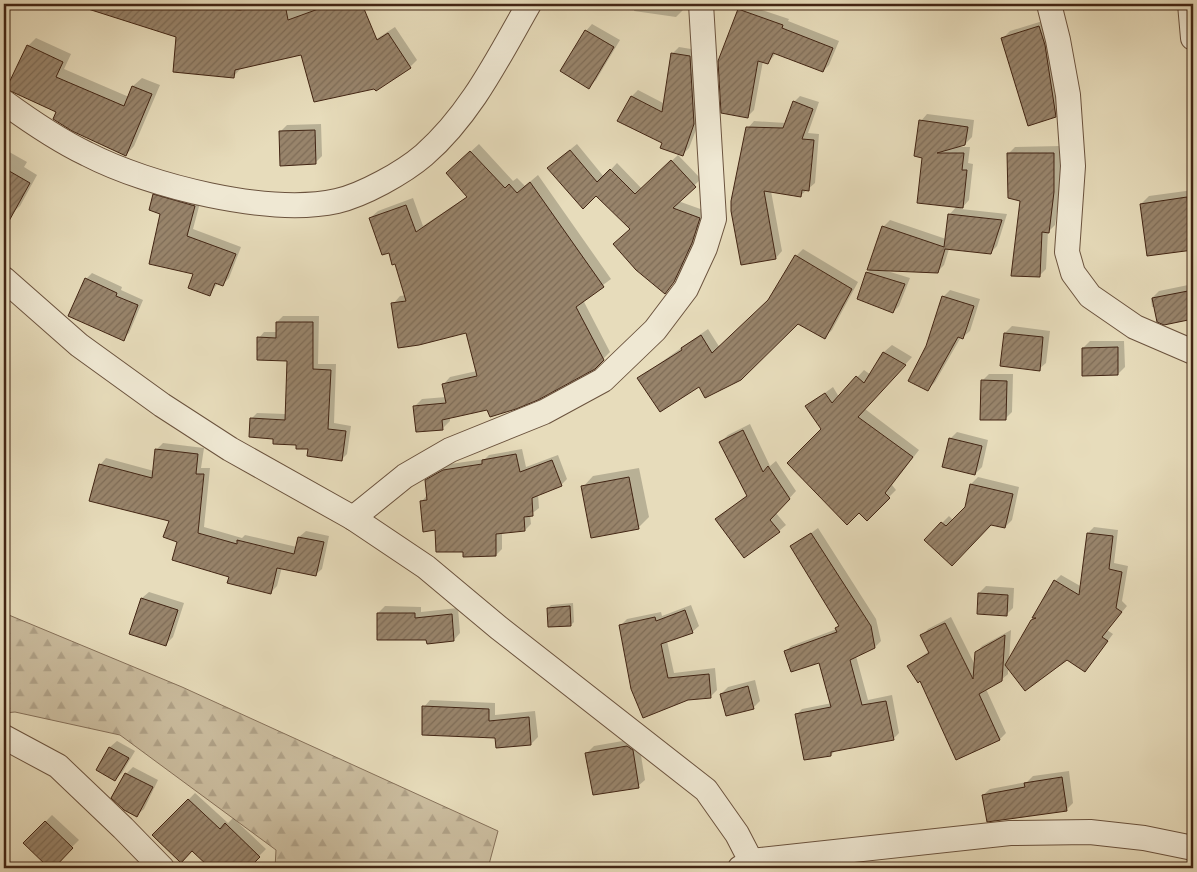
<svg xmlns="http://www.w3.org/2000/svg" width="1197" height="872" font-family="'Old Standard TT',serif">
<defs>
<pattern id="forest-firs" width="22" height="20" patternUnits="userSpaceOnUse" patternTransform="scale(1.25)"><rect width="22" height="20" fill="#cbbd9f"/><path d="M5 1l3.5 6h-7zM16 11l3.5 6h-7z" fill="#b0a288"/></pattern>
<pattern id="building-hatch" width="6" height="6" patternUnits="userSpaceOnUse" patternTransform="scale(1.25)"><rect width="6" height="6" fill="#98846b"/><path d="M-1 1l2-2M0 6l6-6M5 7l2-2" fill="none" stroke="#7e6c57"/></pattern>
</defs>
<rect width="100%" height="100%" fill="#e7dcbb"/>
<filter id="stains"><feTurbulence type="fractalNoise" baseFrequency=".004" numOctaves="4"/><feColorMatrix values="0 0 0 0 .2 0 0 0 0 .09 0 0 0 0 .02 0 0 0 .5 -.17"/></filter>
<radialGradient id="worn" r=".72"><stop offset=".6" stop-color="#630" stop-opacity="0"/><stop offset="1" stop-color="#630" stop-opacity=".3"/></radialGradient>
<!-- forest -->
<path fill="url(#forest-firs)" stroke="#86715a" d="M4,613L182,687L498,831L488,868H275L276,850L120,735L15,712L4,713Z"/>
<!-- shadow -->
<g fill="#0003">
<path d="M117,4H370L304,61L302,54L241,68L234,76L178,36L113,15Z"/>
<path d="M636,4H685L684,9L676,17L634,11Z"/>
<path d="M744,4L789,19L788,21L839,41L829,65L823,71L776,53L768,63L763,61L754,110L747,117L739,10Z"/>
<path d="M1046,20L1062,109L1055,116L1003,38L1010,31Z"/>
<path d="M592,24L620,40L596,80L589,87L586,31Z"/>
<path d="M395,27L417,60L410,67L375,87L318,77Z"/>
<path d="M36,38L71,54L64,69L129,97L133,86L142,78L160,85L134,146L126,155L57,112L28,46Z"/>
<path d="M679,47L697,50L701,117L689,148L682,155L632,96L638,90L665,104L672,54Z"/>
<path d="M800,96L819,102L808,133L819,134L815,183L800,196L771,191L782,251L776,258L748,128L754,121L786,123L794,102Z"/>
<path d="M927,114L974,120L972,137L965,144L956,147H970L968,163L973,164L969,200L961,209L1007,214L997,246L990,253L949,249L944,265L937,272L887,271L910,278L899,306L893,312L867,273L871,269L883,227L890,220L946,239L949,215L957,206L924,157L921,121Z"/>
<path d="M321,124L322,156L315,163L280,132L287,125Z"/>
<path d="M479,144L513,181L517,178L525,186L538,175L611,279L583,300L610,352L594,368L488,408L450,417V421L443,428L414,407L422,399L446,397L443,385L450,377L477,371L467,331L393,304L400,296L406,295L396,262L370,218L378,211L413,198L423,226L468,196L455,166Z"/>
<path d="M577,144L604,177L617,163L642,189L678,155L701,179L678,201L706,211L698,235L680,274L665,292L631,228L596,194L555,162Z"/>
<path d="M1060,146L1061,184L1055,225L1048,232L1046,269L1039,276L1009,153L1015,147Z"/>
<path d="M4,149L27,162L24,167L37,175L20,206L11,214L4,210Z"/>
<path d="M161,188L201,199L193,229L241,247L229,278L223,284L218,283L210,294L195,273L162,213L154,195Z"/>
<path d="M1193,190V249L1148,255L1141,204L1149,196Z"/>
<path d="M803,249L858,282L832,330L825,337L798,323L700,385L639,378L708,329L720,348L769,300L796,256Z"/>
<path d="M92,273L122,287L121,290L143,300L129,333L123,339L86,279Z"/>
<path d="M1193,284V317L1164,323L1156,307H1152L1151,299L1159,291Z"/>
<path d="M950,290L980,299L970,331L963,337H961L935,382L928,389L927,346L943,297Z"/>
<path d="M283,316H319L318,364H336L334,423L351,426L347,454L341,460L274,438L251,419L257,413L286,414L288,360L259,338L264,332H277V322Z"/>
<path d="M1012,326L1050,331L1046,363L1039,369L1005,333Z"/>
<path d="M1090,341H1124L1125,367L1118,374L1083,348Z"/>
<path d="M892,345L912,357L865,409L919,450L892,485L896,490L867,519L823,429L807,406L833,387L839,397L864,370L871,375L884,352Z"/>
<path d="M989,374H1013L1012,412L1005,419L982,381Z"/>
<path d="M750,424L770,466L776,461L796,491L776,513L786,525L779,531L724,513L747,495L721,442L728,435Z"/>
<path d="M957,432L988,440L982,467L975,474L950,439Z"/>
<path d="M163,443L204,448L201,468H210L204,527L242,538L245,535L297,547L299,537L306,531L329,536L322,569L315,575L282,567L277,586L271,592L230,576L179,542L171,520L100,465L106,458L154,471L157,449Z"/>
<path d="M522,449L526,467L558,455L567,479L561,485L538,494L539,508L530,515L531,524L525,530L502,532V549L496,555L465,550L436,529L422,501L427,495L426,481L433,474L450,464L485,459L489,455Z"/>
<path d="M639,468L649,517L638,528L583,487L593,476Z"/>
<path d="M978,477L1019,487L1012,520L1005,527L991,523L925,540L949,516L953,520L966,507L971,484Z"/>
<path d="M1094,527L1118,530L1114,563L1128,566L1122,601L1127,606L1107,630L1113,634L1085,671L1067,658L1008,667V674L1001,680L986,689L1006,733L1000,739L956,758L921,679L909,666L929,651L922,636L928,629L951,617L975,665L976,653L982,646L1011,630L1009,661L1055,581L1061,575L1082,587L1088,533Z"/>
<path d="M818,528L876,619L881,641L875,647L856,656L868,700L892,695L899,733L893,739L836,750L831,755L796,715L802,709L832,703L820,661L785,652L791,646L837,629L840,625L792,547Z"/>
<path d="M986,586L1014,588L1013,608L1006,615L979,593Z"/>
<path d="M149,592L184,603L173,637L166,644L142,598Z"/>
<path d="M573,603L574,622L571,625L548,608L551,605Z"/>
<path d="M691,605L699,626L692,632L667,641L674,673L715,668L717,690L711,696L688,699L643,716L621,625L627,619L661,612L662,616Z"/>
<path d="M385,606L421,607V612L458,608L460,633L454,640L427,638L378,613Z"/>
<path d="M755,680L760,701L753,708L721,694L728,687Z"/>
<path d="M430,700L495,703V715L535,711L538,737L531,744L496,737L424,707Z"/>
<path d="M634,739L639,743L645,780L638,786L587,753L594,746Z"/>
<path d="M117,741L135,751L122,773L115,779L97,769L110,747Z"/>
<path d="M133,767L158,780L144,809L137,815L126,774Z"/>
<path d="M1069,771L1073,803L1066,810L983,795L990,789L1027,782L1033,776Z"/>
<path d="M195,793L228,823L233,818L266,849L247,868H211L192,850L154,835Z"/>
<path d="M52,815L79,840L51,868L25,843Z"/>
</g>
<!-- building -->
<g fill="url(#building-hatch)" stroke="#422514">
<path d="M86,4H171L240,10L270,4H285L288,20L332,4H362L377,40L388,33L411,68L376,91L374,89L314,102L301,55L235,70L234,78L173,72L176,37L85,8Z"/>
<path d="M738,9L783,25L782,28L833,48L823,72L773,53L768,64L758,61L748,118L721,113L718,61Z"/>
<path d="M1039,26L1045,45L1056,117L1028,126L1001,38Z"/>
<path d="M585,30L614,47L589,89L560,71Z"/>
<path d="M27,45L63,62L56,77L124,106L132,86L152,94L126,156L72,131L53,119L56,112L6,89Z"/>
<path d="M671,53L690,56L694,124L683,156L660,148L662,143L617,121L631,96L662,112Z"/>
<path d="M793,101L813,109L802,139L814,140L809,191L802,190L801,197L764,191L776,259L741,265L731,211V201L746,127L783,128Z"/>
<path d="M919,120L968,127L965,145L937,153H964L962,170H967L963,208L917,203L922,158L914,156Z"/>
<path d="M315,130L316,164L280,166L279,131Z"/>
<path d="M570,150L597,182L610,169L635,194L671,160L696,187L673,208L700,218L692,243L674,282L665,294L636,270L613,244L630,229L596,196L583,209L547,168Z"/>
<path d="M470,151L505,188L509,184L517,193L530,182L604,287L576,307L604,360L595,369L538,400L516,409L490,417L487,410L442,420L443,430L416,432L413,406L446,403L442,384L477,376L466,333L419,345L398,348L391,303L406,301L395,264L392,265L389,253L382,255L369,218L406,205L416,232L467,197L446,173Z"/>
<path d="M1007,153H1054V192L1049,233L1042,232L1040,277L1011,276L1020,201L1008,198Z"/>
<path d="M4,168L30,183L4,230Z"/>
<path d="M153,194L195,206L187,236L236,254L223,286L215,283L210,296L188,288L193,274L149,264L160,214L149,210Z"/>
<path d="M1187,197L1193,250L1147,256L1140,204Z"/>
<path d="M948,214L1002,220L991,254L945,249L938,273L867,270L882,226L944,247Z"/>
<path d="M795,255L852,289L825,339L798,324L741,380L705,398L699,387L660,412L637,378L682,350L681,348L701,335L712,353L768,300Z"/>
<path d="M866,272L905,284L893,313L857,299Z"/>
<path d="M85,278L117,293L116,296L138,305L124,341L68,316Z"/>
<path d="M1193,290V319L1164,325L1157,322L1152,298Z"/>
<path d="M942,296L974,306L963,339L958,337L928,391L908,381L926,346Z"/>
<path d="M276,322H313V369L331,370L328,429L346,431L342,461L307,456L308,449H296V445L273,444V439L249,437L250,418L285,420L287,361L257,360V337L276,338Z"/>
<path d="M1004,333L1043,337L1040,371L1000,366Z"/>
<path d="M1118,347V375L1082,376V348Z"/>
<path d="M883,352L906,365L858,417L913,457L885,493L890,498L867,521L859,513L847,525L787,463L821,429L805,406L825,393L832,403L856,376L864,383Z"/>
<path d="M981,380L1007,381L1006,420H980Z"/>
<path d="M743,430L763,472L768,466L790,499L770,520L780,532L744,558L715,519L747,496L719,442Z"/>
<path d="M949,438L982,446L975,475L942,467Z"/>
<path d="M155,449L198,454L196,474H204L198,533L237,544V540L294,554L298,537L324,542L316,576L277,568L271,594L227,583L229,577L172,560L177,542L163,537L169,521L89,501L99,464L152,478Z"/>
<path d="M516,454L520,472L552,460L562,486L532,498L533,516L524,517L525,531L496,534V556L463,557V552H436L435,530L423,532L420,501L427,500L425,480L443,470L482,464V460Z"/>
<path d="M629,477L639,529L591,538L581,486Z"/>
<path d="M970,484L1013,494L1005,528L991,525L952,566L924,540L941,522L946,526L965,507Z"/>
<path d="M811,533L871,626L875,648L850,660L862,705L886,701L894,740L831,752V756L804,760L795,714L831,707L819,663L791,672L784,651L837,632L835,628L839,626L790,546Z"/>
<path d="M1087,533L1113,536L1109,569L1122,572L1116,608L1122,612L1102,637L1108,641L1085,672L1067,660L1025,691L1005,665L1031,620L1036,618H1032L1054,580L1079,595Z"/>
<path d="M978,593L1008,595L1007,616L977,614Z"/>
<path d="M141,598L178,610L166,646L129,634Z"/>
<path d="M570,606L571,626L548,627L547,608Z"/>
<path d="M685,610L693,633L661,644L668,678L709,674L711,698L688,700L643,718L631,689L619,625L655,617L656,621Z"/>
<path d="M377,613H415V618L452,614L454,641L427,644L426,640H377Z"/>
<path d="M945,623L973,679L975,652L1005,635L1002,681L979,694L1000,740L956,760L920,681L918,683L907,666L929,653L920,635Z"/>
<path d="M748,686L754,709L726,716L720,694Z"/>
<path d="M422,706L489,709V721L529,717L531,745L496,748L495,738L422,735Z"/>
<path d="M627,746L633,750L639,788L593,795L585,753Z"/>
<path d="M109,747L129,758L115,781L96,770Z"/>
<path d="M125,773L153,787L137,817L124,810L111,798Z"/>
<path d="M1062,777L1067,811L987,822L982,795L1025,787L1024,783Z"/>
<path d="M188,799L220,829L225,823L260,857L249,868H210L192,851L181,863L152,835Z"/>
<path d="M45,821L73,848L54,868H49L23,843Z"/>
</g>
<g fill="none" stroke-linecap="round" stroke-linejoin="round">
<!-- minor casing -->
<g stroke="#6b533e" stroke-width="26">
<g id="minor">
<path d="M1049,4L1058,40L1068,95L1073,166L1067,252L1073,273L1090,296L1135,327L1193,352"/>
<path d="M1190,4L1193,38"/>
<path d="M4,102C30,121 58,140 87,154C149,186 269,216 337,201C363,195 403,173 424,155C471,114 498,58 529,4"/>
<path d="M4,279L79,345L162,405L230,449L353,518L426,567L499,628L706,790L737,834L751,861L740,868"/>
<path d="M353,518L405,476L450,450L544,412L603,380L655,330L686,289L705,248L714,219L701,4"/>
<path d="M4,737L58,766L123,828L162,868"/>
<path d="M751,861L1010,833L1090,832L1144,838L1193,848"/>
</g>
</g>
<!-- minor -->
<use href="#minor" stroke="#efe8d3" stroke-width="24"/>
</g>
<!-- margin -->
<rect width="1197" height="872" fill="none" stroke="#e7dcbb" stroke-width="20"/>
<rect x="5" y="5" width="1187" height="862" fill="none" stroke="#422514" stroke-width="2.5"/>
<rect x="10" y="10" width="1177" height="852" fill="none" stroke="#422514"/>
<rect width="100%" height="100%" filter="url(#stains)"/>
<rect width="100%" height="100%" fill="url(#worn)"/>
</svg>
